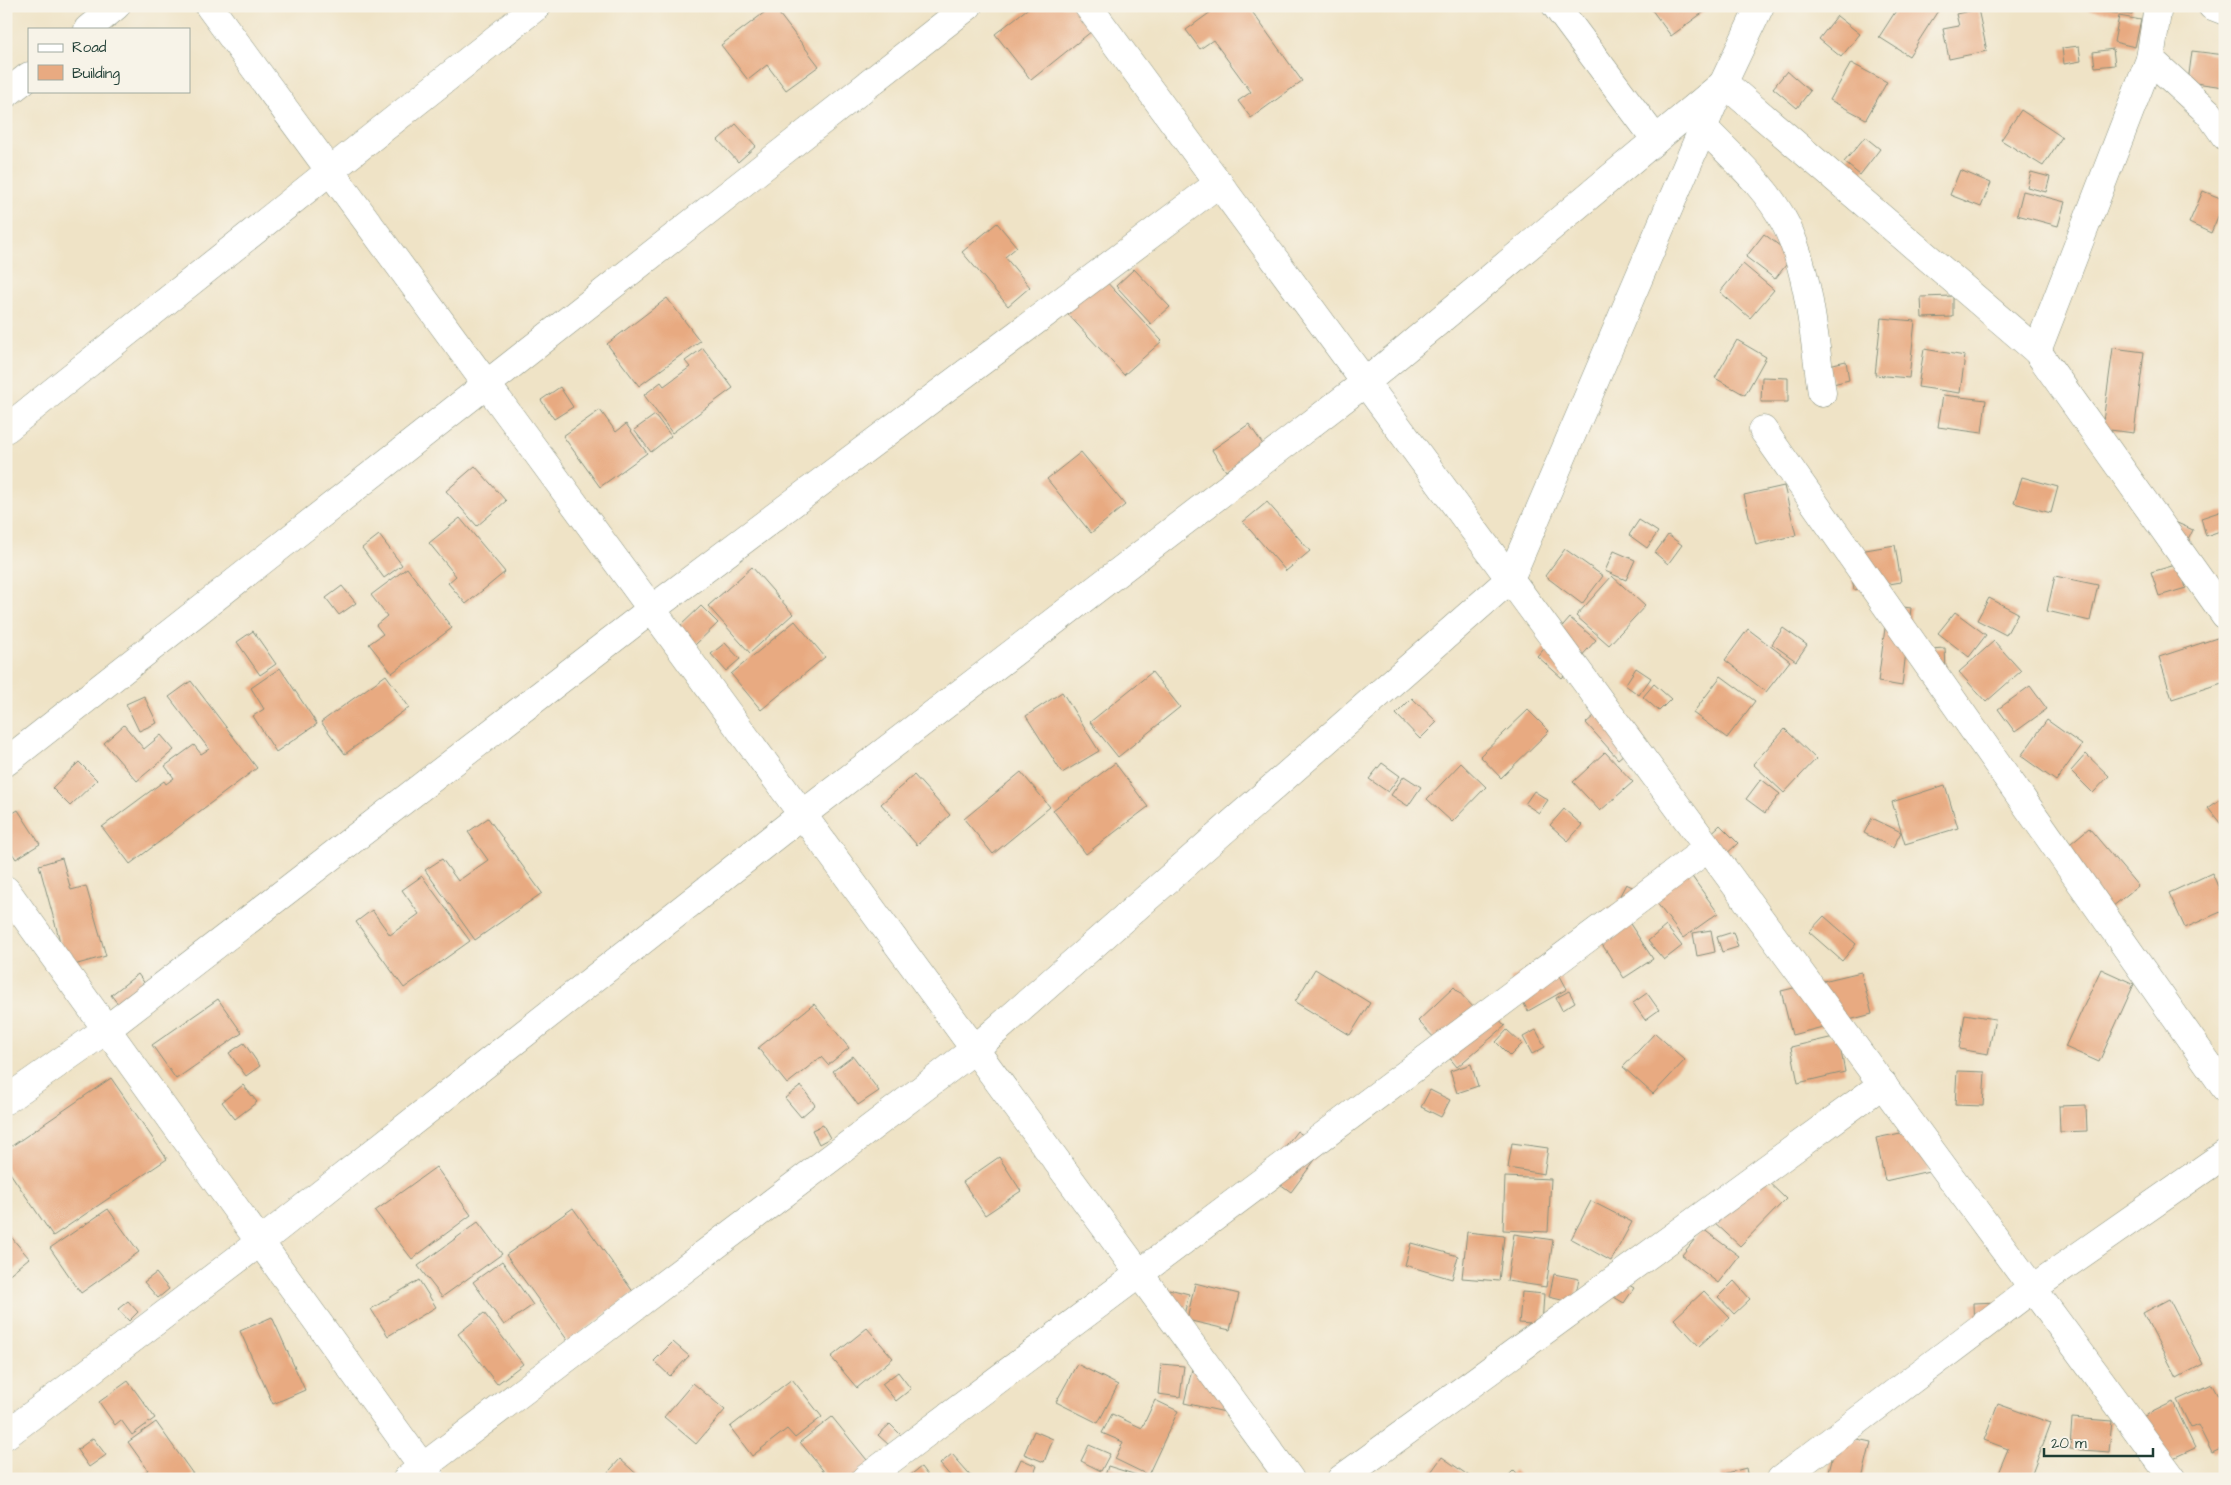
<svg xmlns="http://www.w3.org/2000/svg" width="2231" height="1485" font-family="'Architects Daughter',sans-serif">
<rect width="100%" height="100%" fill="#f7f3e8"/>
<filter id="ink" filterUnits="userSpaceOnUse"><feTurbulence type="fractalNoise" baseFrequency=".02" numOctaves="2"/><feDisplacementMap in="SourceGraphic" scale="10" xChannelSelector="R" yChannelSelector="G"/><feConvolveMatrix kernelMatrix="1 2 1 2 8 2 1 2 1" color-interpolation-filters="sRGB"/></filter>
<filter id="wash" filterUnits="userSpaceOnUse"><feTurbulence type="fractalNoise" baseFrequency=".0096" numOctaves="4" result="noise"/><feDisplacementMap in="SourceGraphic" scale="20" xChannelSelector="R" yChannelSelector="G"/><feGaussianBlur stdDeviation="1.12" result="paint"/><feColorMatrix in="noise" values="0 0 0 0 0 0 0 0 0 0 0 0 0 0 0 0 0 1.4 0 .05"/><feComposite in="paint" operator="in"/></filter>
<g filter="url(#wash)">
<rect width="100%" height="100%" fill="#efe3c6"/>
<g id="blocks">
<!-- building -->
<g fill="#e8aa81">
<path d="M773,6L819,66L786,90L767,65L748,80L721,45Z"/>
<path d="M1031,6H1072L1092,31L1031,80L995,34Z"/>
<path d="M1219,6H1248L1302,81L1251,118L1238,101L1251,92L1213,40L1200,49L1186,30Z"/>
<path d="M1649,6H1712L1671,36Z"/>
<path d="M1899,6H1941L1909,56L1879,37Z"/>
<path d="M2051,6H2133L2132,15Z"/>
<path d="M1978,9L1987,51L1949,59L1943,29L1959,26L1956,14Z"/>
<path d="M1837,16L1860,34L1841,57L1819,39Z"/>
<path d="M2119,16L2141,20L2135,47L2114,42Z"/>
<path d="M2079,46L2081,61L2064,64L2062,48Z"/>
<path d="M2113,49L2115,65L2095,67L2093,52Z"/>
<path d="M2192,51L2225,55L2224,87L2188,82Z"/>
<path d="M1851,63L1887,82L1866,119L1830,100Z"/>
<path d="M1787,71L1810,91L1797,108L1773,88Z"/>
<path d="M2021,110L2062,137L2043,166L2001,140Z"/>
<path d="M736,124L756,146L738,162L718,140Z"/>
<path d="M1865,137L1880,149L1860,175L1844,162Z"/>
<path d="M1960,170L1991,183L1981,207L1950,195Z"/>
<path d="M2031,172L2050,177L2046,192L2027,187Z"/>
<path d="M2023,191L2065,202L2058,226L2017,215Z"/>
<path d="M2203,191L2225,200L2211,233L2189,223Z"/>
<path d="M997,223L1017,247L1005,257L1030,287L1008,306L962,252Z"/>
<path d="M1764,234L1793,256L1775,279L1746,257Z"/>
<path d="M1743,264L1774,290L1750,318L1720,292Z"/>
<path d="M1134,269L1170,307L1151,324L1116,286Z"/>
<path d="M1102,277L1162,341L1124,375L1065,311Z"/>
<path d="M1953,296V317L1922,318L1921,297Z"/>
<path d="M667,298L700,341L639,386L607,344Z"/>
<path d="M1881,318L1915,321L1909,378L1875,375Z"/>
<path d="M1737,340L1766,357L1745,395L1715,378Z"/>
<path d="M703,348L733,388L672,433L644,395L661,382L664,386L690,367L685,361Z"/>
<path d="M2113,348L2144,352L2134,433L2102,429Z"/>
<path d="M1924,349L1965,356L1960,393L1918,387Z"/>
<path d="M1846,361L1849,380L1833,384L1829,365Z"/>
<path d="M1762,377L1788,378V402H1761Z"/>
<path d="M560,387L573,407L554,419L541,400Z"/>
<path d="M1943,395L1986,400L1982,433L1938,427Z"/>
<path d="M600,410L616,432L626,424L647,453L600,487L563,436Z"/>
<path d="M655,415L671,436L651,452L634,430Z"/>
<path d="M1249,424L1264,446L1226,471L1212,450Z"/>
<path d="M1081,452L1125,505L1091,533L1047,479Z"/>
<path d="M475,466L506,501L477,526L446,491Z"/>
<path d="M2022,477L2058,487L2051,513L2014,503Z"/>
<path d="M1784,486L1796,535L1756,545L1744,495Z"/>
<path d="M1267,502L1310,551L1286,571L1243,522Z"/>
<path d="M2225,510V544H2224L2220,531L2206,536L2201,518Z"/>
<path d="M460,518L505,572L466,604L448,583L456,576L429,543Z"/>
<path d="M1639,520L1658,532L1647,548L1629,535Z"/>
<path d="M2175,522L2193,530L2182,552Z"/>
<path d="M379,535L402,565L384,578L362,548Z"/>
<path d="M1668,535L1682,545L1668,564L1655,553Z"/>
<path d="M1895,545L1901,582L1854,590L1848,553Z"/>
<path d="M1565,549L1603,576L1582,604L1545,576Z"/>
<path d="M1614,551L1635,560L1626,580L1605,571Z"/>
<path d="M2179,564L2186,588L2159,596L2151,572Z"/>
<path d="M752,567L793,614L750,653L708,606Z"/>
<path d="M407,568L452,628L392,673L369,644L383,634L376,625L387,616L371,595Z"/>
<path d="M1612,576L1645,606L1609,645L1576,616Z"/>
<path d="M2055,576L2098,585L2090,621L2047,611Z"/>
<path d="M342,586L356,603L339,615L326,598Z"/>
<path d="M1989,598L2018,613L2006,635L1977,620Z"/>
<path d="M1888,605L1911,608L1902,686L1878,682Z"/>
<path d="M701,606L718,623L695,645L679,627Z"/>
<path d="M1955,612L1986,635L1969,657L1938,633Z"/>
<path d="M1570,618L1596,640L1562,678L1537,656Z"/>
<path d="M795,621L825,657L761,710L731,674Z"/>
<path d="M1783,628L1807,645L1796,661L1772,644Z"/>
<path d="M1748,629L1790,661L1766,692L1725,660Z"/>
<path d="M253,631L276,664L260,675L237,642Z"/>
<path d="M2220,637L2225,650V682L2172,699L2159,657Z"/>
<path d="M1994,641L2021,671L1986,702L1959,672Z"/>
<path d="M725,643L740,659L726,671L711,654Z"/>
<path d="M1945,648L1946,670L1929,649Z"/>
<path d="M280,668L317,724L276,752L253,716L264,709L251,688Z"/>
<path d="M1636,668L1651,678L1639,695L1625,685Z"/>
<path d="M1152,672L1180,707L1118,757L1090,722Z"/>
<path d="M386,675L409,707L345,754L321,722Z"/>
<path d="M1721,676L1755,701L1727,738L1693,713Z"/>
<path d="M191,681L257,768L130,864L102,827L164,781L166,784L174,778L165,766L194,745L201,754L209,749L169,697Z"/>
<path d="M1654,684L1671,699L1659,711L1643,697Z"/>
<path d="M2030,686L2047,709L2015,732L1998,709Z"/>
<path d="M1062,692L1099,751L1062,773L1026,716Z"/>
<path d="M144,696L157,723L139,731L126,704Z"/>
<path d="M1412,698L1437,722L1420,739L1396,714Z"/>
<path d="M1612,700L1644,737L1618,759L1586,723Z"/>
<path d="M1528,710L1549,731L1501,778L1480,756Z"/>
<path d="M2047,720L2082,745L2056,781L2021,756Z"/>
<path d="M124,725L144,749L161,735L174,750L137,781L104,743Z"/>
<path d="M1785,729L1816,759L1784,793L1753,764Z"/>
<path d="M1605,752L1633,782L1600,811L1573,782Z"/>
<path d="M2086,754L2109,776L2093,793L2071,771Z"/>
<path d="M79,762L97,780L70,806L52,788Z"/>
<path d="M1115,763L1148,807L1086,854L1053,810Z"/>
<path d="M1382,763L1400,776L1388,792L1369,779Z"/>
<path d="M1461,763L1486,787L1452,822L1427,799Z"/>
<path d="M1021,772L1050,807L993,854L964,819Z"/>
<path d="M914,775L950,815L917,845L881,804Z"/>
<path d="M1404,776L1421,787L1408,806L1391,795Z"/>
<path d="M1761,779L1780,794L1765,813L1746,799Z"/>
<path d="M1945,785L1958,828L1905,844L1892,802Z"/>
<path d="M1534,791L1548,800L1539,813L1525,804Z"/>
<path d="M2225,796V829L2208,808Z"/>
<path d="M1564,809L1582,825L1568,841L1550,825Z"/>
<path d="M18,810L40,844L16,859L6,844V817Z"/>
<path d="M488,818L542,893L475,940L425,870L442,859L458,881L488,860L468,832Z"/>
<path d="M1872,818L1901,832L1893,848L1864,833Z"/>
<path d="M1720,825L1738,843L1719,861L1702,842Z"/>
<path d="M2089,828L2138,886L2107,911L2059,853Z"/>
<path d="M1678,857L1718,913L1683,938L1642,883Z"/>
<path d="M62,858L71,890L86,886L106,956L67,967L39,865Z"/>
<path d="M2212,873L2225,902V910L2185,928L2169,893Z"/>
<path d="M422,876L470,941L404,988L356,922L372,910L390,935L419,914L402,890Z"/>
<path d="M1626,884L1643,892L1617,901Z"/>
<path d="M1617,904L1653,959L1624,978L1588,923Z"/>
<path d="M1824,916L1856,944L1842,961L1809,932Z"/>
<path d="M1666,926L1682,946L1664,960L1648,941Z"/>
<path d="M1711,930L1715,952L1697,956L1693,933Z"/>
<path d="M1733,932L1738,947L1722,952L1717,937Z"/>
<path d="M1550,957L1567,989L1528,1011L1510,979Z"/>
<path d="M1315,969L1370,1003L1350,1035L1295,1002Z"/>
<path d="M2101,969L2134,984L2099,1062L2065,1047Z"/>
<path d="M1861,972L1872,1014L1792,1035L1781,991Z"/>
<path d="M138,974L151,992L124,1012L111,995Z"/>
<path d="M1454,987L1479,1013L1443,1047L1418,1021Z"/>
<path d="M1569,991L1575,1002L1562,1010L1556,998Z"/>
<path d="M1647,993L1659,1010L1645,1020L1633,1003Z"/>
<path d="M218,999L242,1033L176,1079L152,1045Z"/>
<path d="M814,1004L849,1048L828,1065L821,1057L787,1084L758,1048Z"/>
<path d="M1492,1011L1505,1026L1457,1067L1444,1051Z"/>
<path d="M1965,1014L1995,1019L1988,1054L1959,1049Z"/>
<path d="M1507,1030L1522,1044L1510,1056L1496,1042Z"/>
<path d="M1536,1030L1545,1047L1532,1054L1523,1037Z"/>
<path d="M1655,1033L1685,1060L1653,1094L1623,1067Z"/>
<path d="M1838,1036L1845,1072L1798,1083L1791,1047Z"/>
<path d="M244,1043L260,1066L246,1076L229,1053Z"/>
<path d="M853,1056L879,1091L858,1105L833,1071Z"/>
<path d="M1471,1064L1478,1086L1457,1093L1450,1071Z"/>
<path d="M1957,1071L1985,1072L1983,1106L1955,1105Z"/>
<path d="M111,1078L167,1159L53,1236L6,1167V1150Z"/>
<path d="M243,1085L257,1102L235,1119L222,1102Z"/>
<path d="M801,1086L815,1105L801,1117L785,1098Z"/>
<path d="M1430,1090L1450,1100L1441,1117L1421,1107Z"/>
<path d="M2086,1105L2087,1131L2060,1132L2059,1106Z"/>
<path d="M823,1125L830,1138L819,1144L812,1130Z"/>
<path d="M1920,1129L1929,1171L1885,1181L1876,1138Z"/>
<path d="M1297,1131L1323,1149L1291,1192L1265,1173Z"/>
<path d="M1512,1143L1548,1148L1544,1174L1508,1168Z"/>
<path d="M999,1157L1021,1191L985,1215L963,1182Z"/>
<path d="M436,1167L471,1215L412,1259L375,1211Z"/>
<path d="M1759,1173L1786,1199L1740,1246L1713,1221Z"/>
<path d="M1505,1177L1551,1179L1548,1232L1503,1230Z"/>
<path d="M1591,1201L1632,1222L1611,1261L1571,1239Z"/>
<path d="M573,1208L634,1293L568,1341L506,1255Z"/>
<path d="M108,1209L139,1252L81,1293L50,1248Z"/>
<path d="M478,1222L502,1254L442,1297L418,1266Z"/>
<path d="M1703,1229L1739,1256L1718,1283L1682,1255Z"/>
<path d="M6,1231L29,1258L6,1277Z"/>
<path d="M1467,1232L1504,1236L1499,1281L1462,1278Z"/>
<path d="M1514,1234L1553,1240L1546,1287L1507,1281Z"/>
<path d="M1411,1243L1458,1256L1452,1279L1405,1265Z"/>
<path d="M502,1261L533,1305L504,1325L473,1282Z"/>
<path d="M156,1273L169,1289L158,1298L144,1282Z"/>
<path d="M1554,1274L1579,1279L1574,1303L1549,1297Z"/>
<path d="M1616,1277L1634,1288L1624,1303L1607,1293Z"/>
<path d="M419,1280L436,1307L388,1336L371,1309Z"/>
<path d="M1734,1281L1750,1299L1734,1314L1718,1297Z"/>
<path d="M1195,1283L1239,1294L1230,1330L1187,1320Z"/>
<path d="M1169,1289L1189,1294L1184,1315L1164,1310Z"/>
<path d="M1704,1291L1730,1318L1699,1346L1674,1319Z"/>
<path d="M1522,1292L1544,1294L1542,1325L1519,1323Z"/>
<path d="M2169,1299L2203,1364L2177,1378L2143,1313Z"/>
<path d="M128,1301L138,1312L129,1321L118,1309Z"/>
<path d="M1999,1302L1974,1330L1973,1303Z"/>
<path d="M484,1313L523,1364L497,1384L458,1334Z"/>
<path d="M272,1317L305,1390L273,1404L240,1331Z"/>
<path d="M867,1328L893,1358L857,1388L831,1357Z"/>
<path d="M673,1342L689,1356L670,1376L654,1361Z"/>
<path d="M1077,1364L1118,1385L1098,1423L1056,1402Z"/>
<path d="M1161,1364L1184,1366L1180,1397L1158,1394Z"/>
<path d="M1192,1369L1233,1377L1225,1412L1184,1403Z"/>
<path d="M898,1372L911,1389L896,1401L882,1384Z"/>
<path d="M792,1379L822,1417L795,1438L787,1429L752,1456L730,1427Z"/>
<path d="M128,1381L155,1418L132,1435L121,1420L115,1425L99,1402Z"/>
<path d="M693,1383L725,1410L696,1444L664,1417Z"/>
<path d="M2212,1384L2225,1408V1447L2212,1453L2198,1425L2191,1428L2177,1400Z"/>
<path d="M1155,1400L1178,1411L1148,1475L1115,1459L1123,1442L1102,1433L1112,1414L1142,1428Z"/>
<path d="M2173,1402L2195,1448L2160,1464L2138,1419Z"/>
<path d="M1998,1404L2051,1423L2030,1479H2012L1998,1473L2008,1449L1984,1440Z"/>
<path d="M832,1417L871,1465L854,1479H830L800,1442Z"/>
<path d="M2072,1418L2112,1421L2109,1452L2070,1449Z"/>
<path d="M156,1422L193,1474L186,1479H135L148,1470L128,1442Z"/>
<path d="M890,1424L901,1435L890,1446L878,1435Z"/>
<path d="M1034,1431L1053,1439L1044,1462L1024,1454Z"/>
<path d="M1838,1435L1871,1442L1862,1479H1827Z"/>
<path d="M93,1438L106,1455L89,1467L77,1450Z"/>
<path d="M1089,1445L1110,1454L1101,1471L1081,1461Z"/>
<path d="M952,1454L974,1479H953L940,1464Z"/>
<path d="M1442,1457L1472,1478L1471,1479H1426Z"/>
<path d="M620,1459L642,1479H602Z"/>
<path d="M1021,1459L1037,1466L1032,1479L1015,1472Z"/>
<path d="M1108,1466L1146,1478V1479H1104Z"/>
<path d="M921,1467L930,1479H905Z"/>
<path d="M1746,1468L1748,1479H1721L1720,1475Z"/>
<path d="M1514,1470L1522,1479H1505Z"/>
</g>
</g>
</g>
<g filter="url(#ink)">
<use href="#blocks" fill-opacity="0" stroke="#87907d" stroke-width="1"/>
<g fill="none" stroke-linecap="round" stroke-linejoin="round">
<!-- minor casing -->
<g stroke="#87907d" stroke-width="29">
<g id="minor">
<path d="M209,6L1290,1479"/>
<path d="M1088,6L2173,1479"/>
<path d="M1556,6L1656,140"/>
<path d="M2212,6L2225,11"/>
<path d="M88,29L116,6"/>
<path d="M2150,59L2209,113L2225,136"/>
<path d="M6,94L29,76"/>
<path d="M1704,128C1733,158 1767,187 1786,225C1810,274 1814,339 1822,393"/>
<path d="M2037,351L2150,59L2158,6"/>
<path d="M6,429L537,6"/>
<path d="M1763,430L2225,1088"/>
<path d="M6,762L968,6"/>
<path d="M6,890L431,1479"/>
<path d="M6,1100L107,1029L652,609L1219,183"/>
<path d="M6,1435L260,1242L803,814L1366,382L1724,83L2037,351L2225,615"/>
<path d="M407,1479L975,1049L1510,579L1712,107L1760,6"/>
<path d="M865,1479L1708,848"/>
<path d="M1341,1479L1883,1084"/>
<path d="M1781,1479L2033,1288L2225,1154"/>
</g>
</g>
<!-- minor -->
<use href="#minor" stroke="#fff" stroke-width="28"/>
</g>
</g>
<!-- margin -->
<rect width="2231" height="1485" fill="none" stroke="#f7f3e8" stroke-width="25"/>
<!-- legend -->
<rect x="28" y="28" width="162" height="65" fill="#f7f3e8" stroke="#a1aaa0"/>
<rect x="38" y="44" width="25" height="8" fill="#ffffff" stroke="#a1aaa0"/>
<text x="72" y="52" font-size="15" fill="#1f3d34">Road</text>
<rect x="38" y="65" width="25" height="15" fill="#e8aa81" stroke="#a1aaa0"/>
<text x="72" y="78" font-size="15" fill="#1f3d34">Building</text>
<!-- scale -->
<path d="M2044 1448v8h109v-8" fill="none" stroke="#1f3d34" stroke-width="2.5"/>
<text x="2051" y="1448" font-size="15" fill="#1f3d34" stroke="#f7f3e8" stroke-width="4" paint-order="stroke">20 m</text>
</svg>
